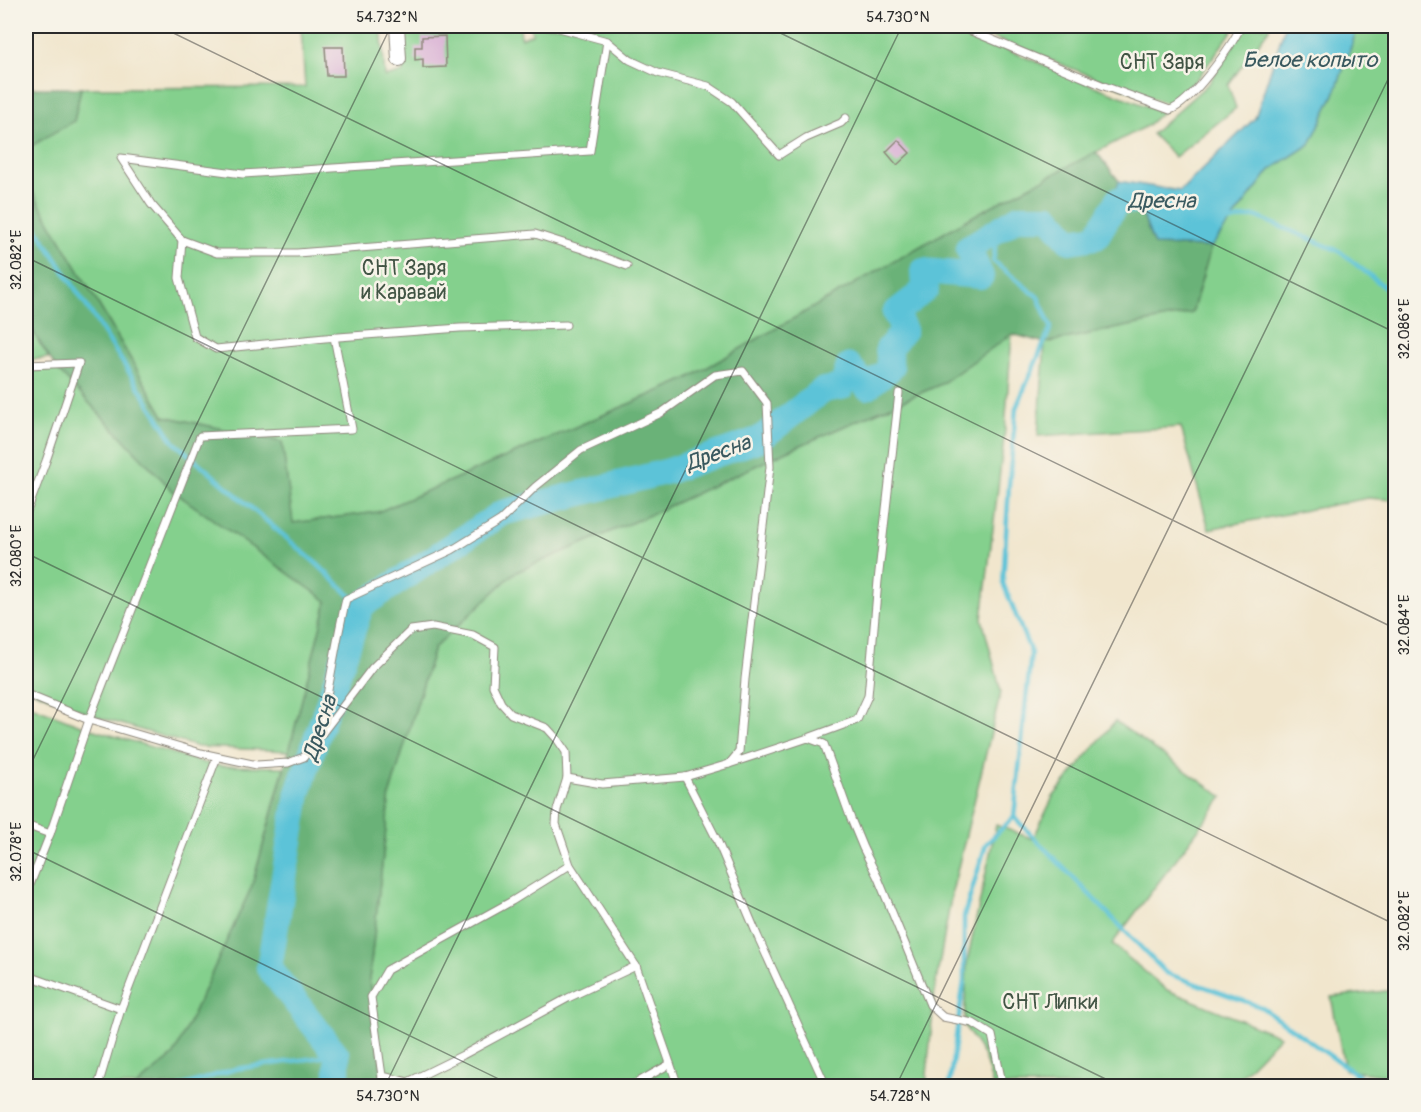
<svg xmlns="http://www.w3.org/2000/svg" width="1421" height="1112" font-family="Pangolin,sans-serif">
<rect width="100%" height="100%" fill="#f7f3e8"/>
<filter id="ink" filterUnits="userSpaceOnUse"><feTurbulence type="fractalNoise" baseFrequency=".0167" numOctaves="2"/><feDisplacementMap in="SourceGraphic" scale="12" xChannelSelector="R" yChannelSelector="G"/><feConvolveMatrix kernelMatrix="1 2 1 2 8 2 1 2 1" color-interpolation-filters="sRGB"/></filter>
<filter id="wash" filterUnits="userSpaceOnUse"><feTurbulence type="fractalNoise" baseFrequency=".008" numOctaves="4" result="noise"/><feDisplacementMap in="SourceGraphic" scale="24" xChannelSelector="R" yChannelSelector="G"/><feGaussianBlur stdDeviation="1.35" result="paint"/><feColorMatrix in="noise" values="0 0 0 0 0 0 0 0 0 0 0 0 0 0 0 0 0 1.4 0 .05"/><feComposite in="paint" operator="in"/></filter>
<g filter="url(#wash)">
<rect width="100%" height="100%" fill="#f1e6cd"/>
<!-- green -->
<g fill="#84d08d" stroke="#587e5c" stroke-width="1.5">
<path d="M301,26H381L385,77L403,72L400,26H520L521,38L532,34L531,26H950L1092,85L1162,112L1147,126L986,209L687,379L378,512L293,523L282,442L164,416L26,181V149L74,121L81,88L305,87Z"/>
<path d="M967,26H1236L1200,75L1172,105L1122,88L986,35Z"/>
<path d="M1243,26H1269V29L1228,85L1236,108L1175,157L1152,134L1210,82L1236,41Z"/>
<path d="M1358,26H1395V500L1368,498L1209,529L1181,427L1038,436L1045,343L1192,313L1211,247L1270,170L1310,144L1336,90Z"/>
<path d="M26,321L49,358L26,360Z"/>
<path d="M1012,333L1005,430L982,619L1001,692L952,892L935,988L926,1086H383L369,980L390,793L434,648L514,573L654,513L785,452L941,384Z"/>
<path d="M56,368L173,491L327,601L289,751L198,747L101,718L26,688V371Z"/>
<path d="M26,704L91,729L205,763L222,766L284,767L252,886L174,1055L136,1086H26Z"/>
<path d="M1115,721L1223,797L1112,944L1167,990L1280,1036L1231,1086H993L984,1056L964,1025L967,962L996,825L1033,839L1053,797Z"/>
<path d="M1395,990V1077L1345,1070L1331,997Z"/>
</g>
<!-- forest -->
<g fill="#6bb278" stroke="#4b6e52" stroke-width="1.5">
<path d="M26,88H81L74,121L26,149Z"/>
<path d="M1096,152L1119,181L1110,209L1142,213L1154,245L1211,247L1192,313L1045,343L1012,334L941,384L785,452L654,513L514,573L434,648L390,793L369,980L383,1086H136L174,1055L252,886L289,751L327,601L173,491L56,368L26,321V181L164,416L282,442L293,523L378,512L687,379L986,209Z"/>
</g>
<!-- water -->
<path fill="#5bc3d8" stroke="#437782" stroke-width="1.5" d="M1283,26H1358L1336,90L1310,144L1270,170L1211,247L1154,245L1142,213L1110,209L1119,181L1180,191L1255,118L1284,29Z"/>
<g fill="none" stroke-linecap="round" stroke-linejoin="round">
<!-- stream -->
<g stroke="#5bc3d8" stroke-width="4.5">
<path d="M26,212L174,442L317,564L361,606"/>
<path d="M1226,222L1255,216L1339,251L1396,296"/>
<path d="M998,230L993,261L1038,297L1051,327L1016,408L1009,485L1003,583L1031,653L1014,817L1166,973L1261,1007L1373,1086"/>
<path d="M182,1086L235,1069L337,1055"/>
<path d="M949,1086L964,981V916L986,844L1014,817"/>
</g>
<!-- river -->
<path stroke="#5bc3d8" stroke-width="26" d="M337,1086V1055L269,968L298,793L361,606L502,513L669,471L760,439L823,390L842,387L849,366L867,387L891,368L888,349L904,330L895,313L926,289L923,271L981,276L968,248L1019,217H1049L1070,241L1096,237L1118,200L1142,202"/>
</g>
<g id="blocks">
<!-- building -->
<g fill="#d8aed4">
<path d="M445,36L446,67L423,68V59L415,60V47H422V37Z"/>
<path d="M325,47H343L344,76H327Z"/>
<path d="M898,140L910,153L897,165L886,152Z"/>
</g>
</g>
</g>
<g filter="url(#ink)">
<use href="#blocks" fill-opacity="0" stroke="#8e887c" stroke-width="1.5"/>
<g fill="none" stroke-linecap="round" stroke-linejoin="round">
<!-- service casing -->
<g stroke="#8e887c" stroke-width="9">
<g id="service">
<path d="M552,26L607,41L630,60L658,73L708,86L732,102L779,155L806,138L841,123L846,118"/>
<path d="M959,26L1104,86L1170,110C1190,104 1232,46 1241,26"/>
<path d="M607,41L590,151L243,174L121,158L151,204L182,240L217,253H297L535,234L582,249L627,266"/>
<path d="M182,240L179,278L195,337L216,349L325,338L460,328L566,325"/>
<path d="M26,365L79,363L46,461L26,514"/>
<path d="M26,694L89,720L201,753L257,765L288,763L304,757L372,668L411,630L433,627L473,635L495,647L493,686L501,703L511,714L547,728L557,739L566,752L567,778L557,810L556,824L570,865L636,966L678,1086"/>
<path d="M318,738C329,692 335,645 346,599L452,550L501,520L535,487L581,450L661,413L715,375L743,371L767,403L770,467L745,679L739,752L729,764"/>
<path d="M808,738L857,720L868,696L878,581L899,393"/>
<path d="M685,777L717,840L758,937L826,1086"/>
<path d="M567,778L602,784L685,777L729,764L808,738L824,744L851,819L863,848L878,878L930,1005L943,1017L973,1023L992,1035L1001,1078L1005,1086"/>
<path d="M26,825L50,834L89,720L200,436L352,429L334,337"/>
<path d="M570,865L512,901L387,970L371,997L382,1076L408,1082L463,1055L568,998L636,966"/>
<path d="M26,895L50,834"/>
<path d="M26,975L121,1009L217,757"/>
<path d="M98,1086L121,1009"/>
<path d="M381,1086L382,1076"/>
<path d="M631,1086L670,1064"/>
</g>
</g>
<!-- minor casing -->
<g stroke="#8e887c" stroke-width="16">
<path id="minor" d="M397,26L399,59"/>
</g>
<!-- service -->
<use href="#service" stroke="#fff" stroke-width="7"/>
<!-- minor -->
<use href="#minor" stroke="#fff" stroke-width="14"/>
</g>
</g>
<!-- ticks -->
<path fill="none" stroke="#2b2b2b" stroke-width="1.5" stroke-opacity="0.45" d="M159,26L1396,629M766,26L1396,333M1373,26L1396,37M26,257L1396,925M26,553L1120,1086M26,774L391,26M26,849L513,1086M385,1086L902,26M896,1086L1396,63"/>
<g text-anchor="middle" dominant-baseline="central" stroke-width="5" stroke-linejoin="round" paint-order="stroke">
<!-- park labels -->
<g font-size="21" fill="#415444" stroke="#f7f3e8">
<text x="1162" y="62">СНТ Заря</text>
<text x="404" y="268">СНТ Заря<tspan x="404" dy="24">и Каравай</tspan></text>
<text x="1050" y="1002">СНТ Липки</text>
</g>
<!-- water labels -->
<g font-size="22" font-style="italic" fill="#39595f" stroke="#f7f3e8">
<text x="1310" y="60">Белое копыто</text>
<text x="1162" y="201">Дресна</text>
<text transform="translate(718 453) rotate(-20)">Дресна</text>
<text transform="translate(320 728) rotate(-72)">Дресна</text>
</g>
</g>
<!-- margin -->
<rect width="1421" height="1112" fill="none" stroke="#f7f3e8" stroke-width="66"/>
<rect x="33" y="33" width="1355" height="1046" fill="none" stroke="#2b2b2b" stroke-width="2"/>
<g font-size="15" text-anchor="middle" fill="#2b2b2b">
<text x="387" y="22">54.732°N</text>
<text x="898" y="22">54.730°N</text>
<text transform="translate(16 260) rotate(-90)" y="5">32.082°E</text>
<text transform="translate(1404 329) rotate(-90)" y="5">32.086°E</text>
<text transform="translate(16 556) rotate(-90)" y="5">32.080°E</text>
<text transform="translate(1404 625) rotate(-90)" y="5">32.084°E</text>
<text transform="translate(16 852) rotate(-90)" y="5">32.078°E</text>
<text transform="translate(1404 921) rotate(-90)" y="5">32.082°E</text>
<text x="388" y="1101">54.730°N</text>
<text x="900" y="1101">54.728°N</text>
</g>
</svg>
